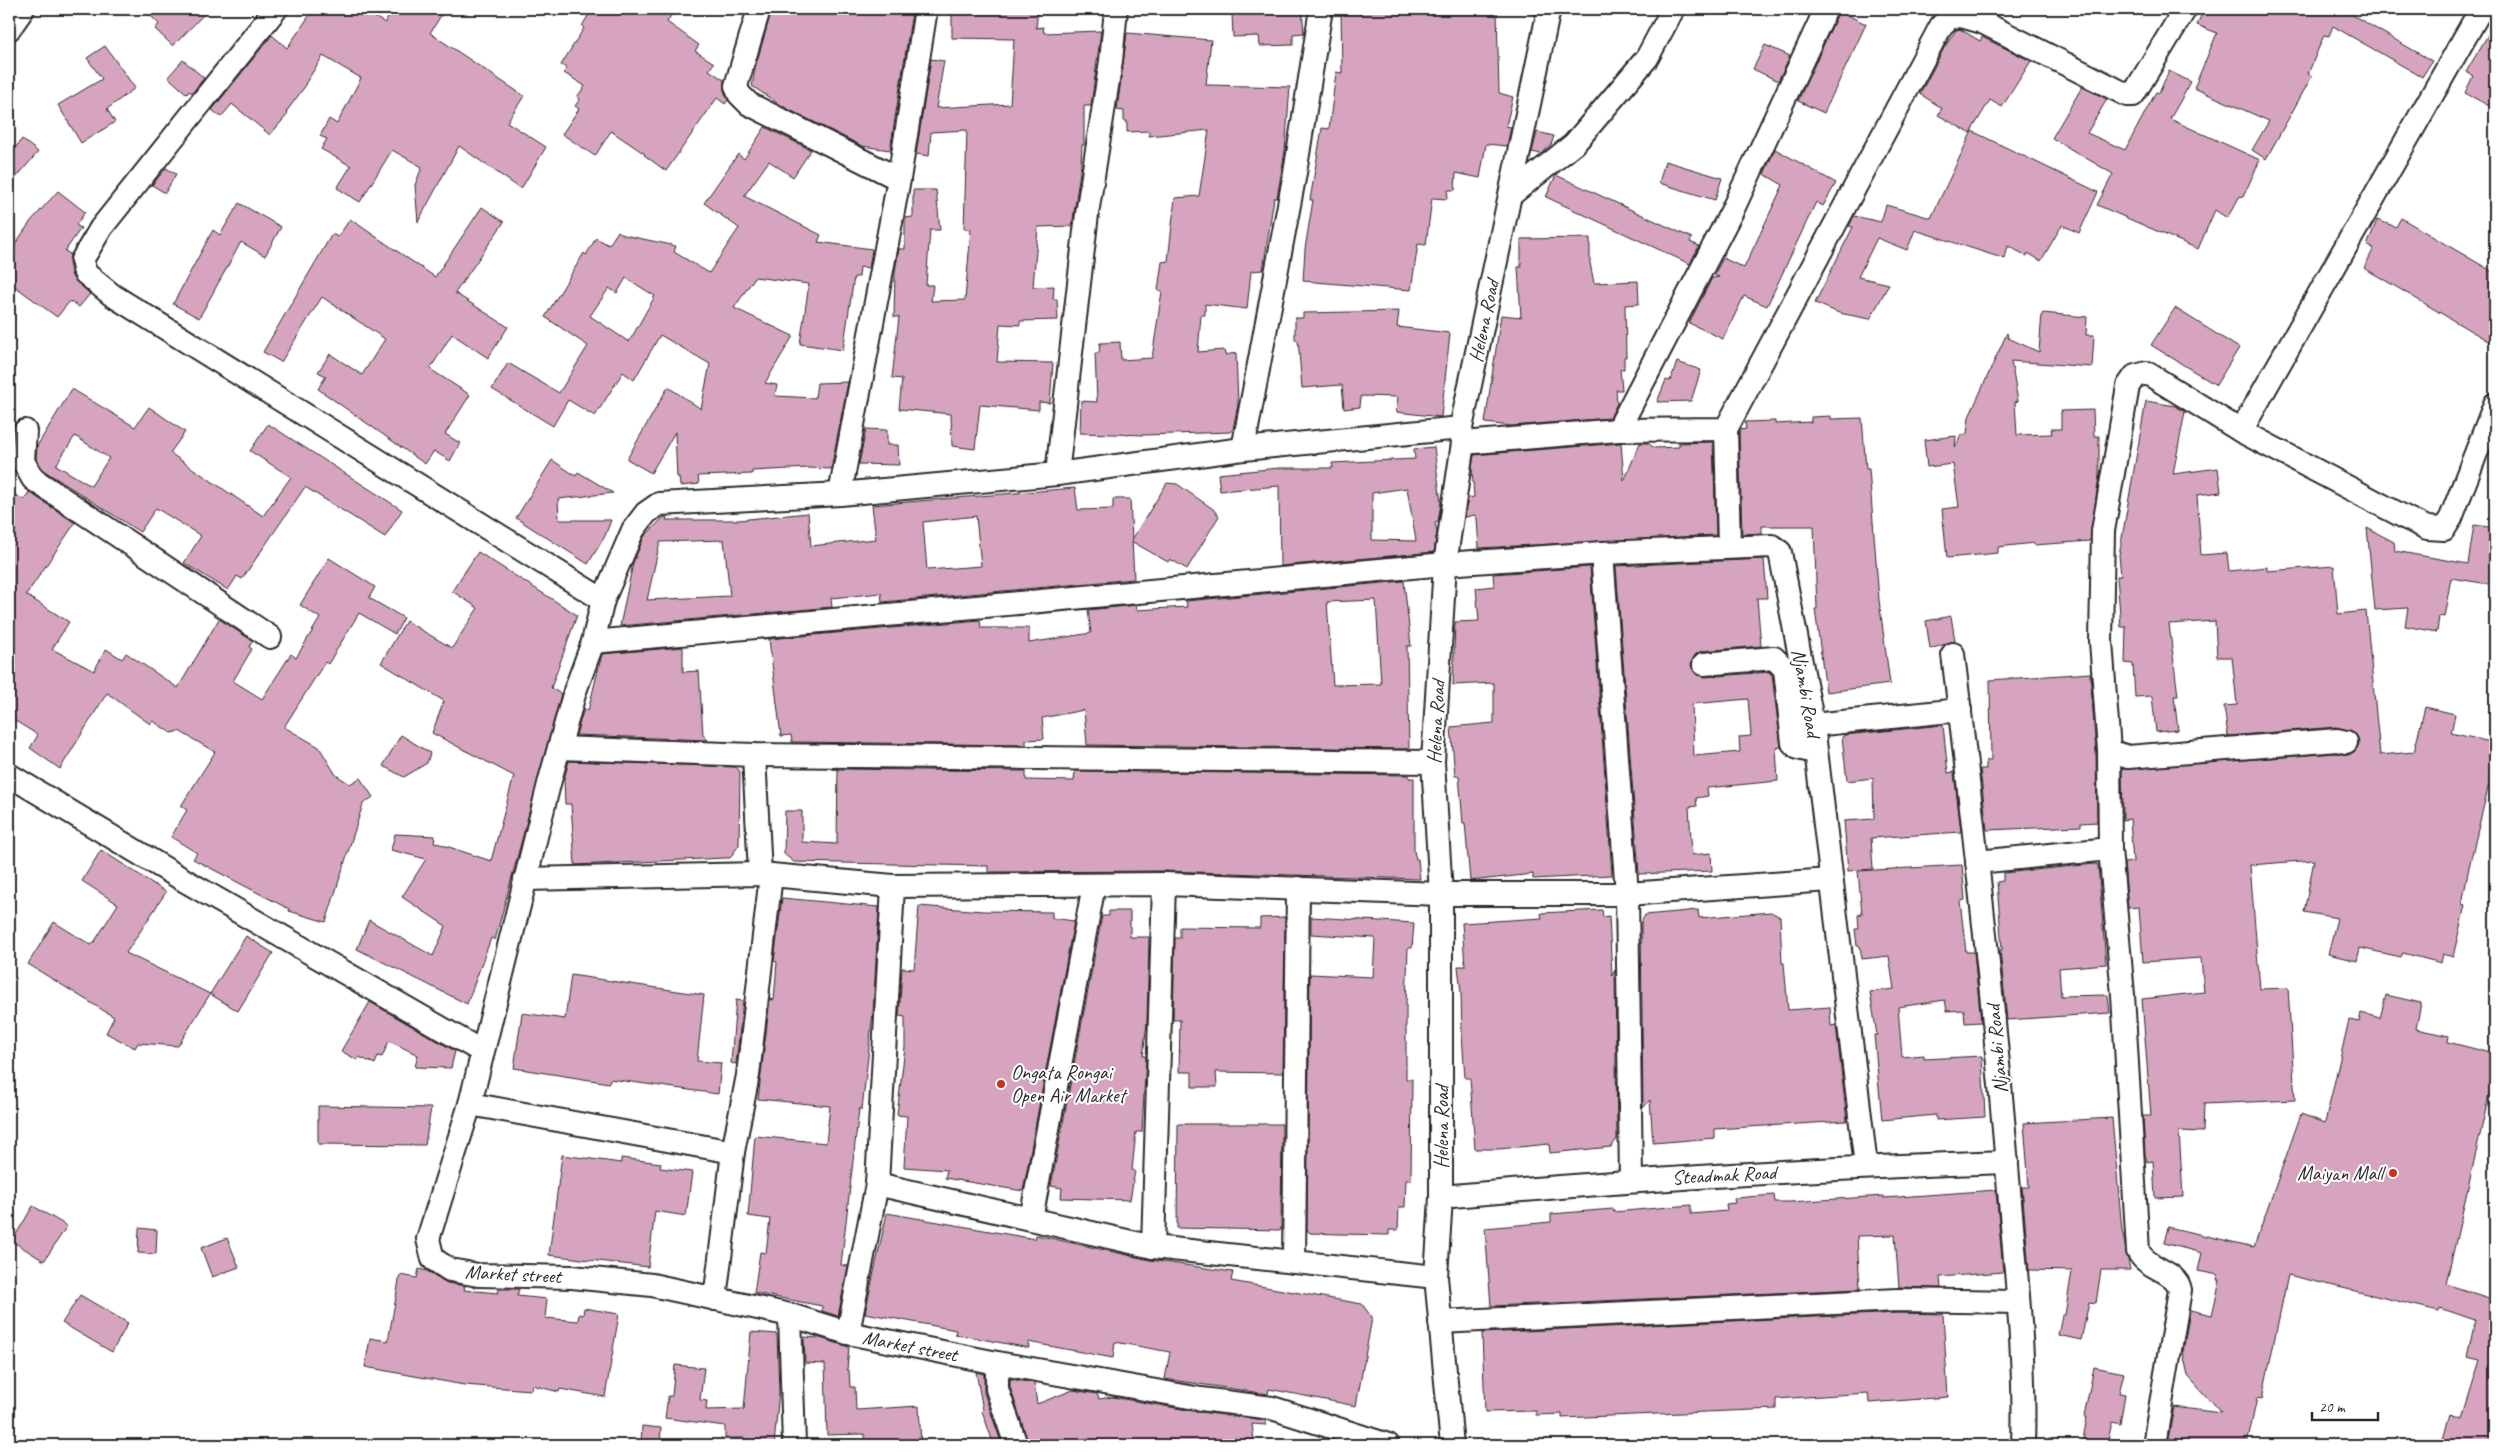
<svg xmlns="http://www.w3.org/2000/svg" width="2504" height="1454" font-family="Caveat,sans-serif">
<rect width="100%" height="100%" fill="#fff"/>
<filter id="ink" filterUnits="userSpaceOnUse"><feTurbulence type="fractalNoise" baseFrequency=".02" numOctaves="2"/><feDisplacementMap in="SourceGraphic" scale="10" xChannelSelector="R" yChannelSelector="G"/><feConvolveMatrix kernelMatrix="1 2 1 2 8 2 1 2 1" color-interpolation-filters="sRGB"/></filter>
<g filter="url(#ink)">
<!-- building -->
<g fill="#d7a4c0" stroke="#2b2b2b" fill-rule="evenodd">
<path d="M144,9H209L173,46L155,29L159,24Z"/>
<path d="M314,9H361L385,23L393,9H445L430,33L524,96L507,122L546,147L521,189L459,146L418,222L415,185L422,167L392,150L360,202L337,188L351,166L321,149L327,139L320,136L329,119L337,124L361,78L323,56L305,84L306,85L286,112L288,114L270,135L232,104L221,117L212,110L272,35L287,48Z"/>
<path d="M592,9H675L667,22L699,45L695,51L714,63L709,70L724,80V90L728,100L725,104L717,98L666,171L644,155L645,154L611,131L595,156L562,134L579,109L575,106L580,99L577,97L585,86L564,73L567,68L561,65L584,28L582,26Z"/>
<path d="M772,9H874L912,12L890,150L862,146L780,105L752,86L755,68Z"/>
<path d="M952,9H1038L1036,28L1043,27L1044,33L1101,31L1091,106H1084V145H1082L1081,165L1072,226L1038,227L1033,287L1054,286L1053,299H1057L1058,320L1020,321V325L1000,324L997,362L1053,363L1050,403L1039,402V410L980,405L975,449L952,446L951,414L899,409L902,379L892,378L899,317H894L895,271L899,249H905V218L913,217V190H936L940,230H930L926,285H933L931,301L965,300L971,229H964L967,130L931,132L929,156L916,154L931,59L944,61L936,108L1010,104L1014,39L952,38Z"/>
<path d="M1302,9L1304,33L1293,34V45L1260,46L1259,36L1233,37L1232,12Z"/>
<path d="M1341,9H1497L1499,93L1513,97L1506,126L1511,127L1507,146L1486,144L1480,178L1456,173L1455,190H1448L1447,199L1432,198L1426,245L1418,244L1411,290L1303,281L1305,249L1313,200H1310L1322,128L1329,129L1336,72L1342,73Z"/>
<path d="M2204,9H2342L2432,61L2422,77L2333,26L2329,36L2324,35L2308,74L2312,76L2266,159L2252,150L2269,121L2194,88L2217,33L2197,25Z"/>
<path d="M1839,11L1866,24L1824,113L1798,101Z"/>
<path d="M2495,23V109L2465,93L2473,76L2466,72Z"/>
<path d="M1960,29L1980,41L1982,37L2031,61L2002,107L1990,100L1970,133L1938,115L1942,108L1920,94L1944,48L1956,30Z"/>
<path d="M1127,33L1211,40L1206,85L1290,87L1285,151L1277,198H1274L1263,270L1251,271L1247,309L1205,304V315H1201L1198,352L1224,350L1225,355L1236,353L1238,404L1233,429L1230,432L1145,435L1080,433L1081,401L1097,402L1095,353H1099L1100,343L1120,342L1121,360L1152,358L1162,291L1158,290L1162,262L1168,261L1175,198L1199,196L1209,130L1149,136V131L1127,132V121H1124V111L1117,110Z"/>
<path d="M1765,45L1790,56L1778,81L1753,69Z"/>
<path d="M105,46L135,88L107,109L115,122L81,143L58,105L102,79L87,58Z"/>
<path d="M183,60L204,78L192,93L189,91L187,94L168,77Z"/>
<path d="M2169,71L2191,82L2170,119L2260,160L2243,197L2240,196L2227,218L2215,210L2198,249L2097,205L2113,174L2052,138L2082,87L2107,99L2087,133L2125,150L2156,92L2159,93Z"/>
<path d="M765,127L811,150L793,177L769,161L744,196L821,235L818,242L872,249L869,268L860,267L859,277H854L843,350L800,344L809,284L755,277L734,308L793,336L765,383L777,385L775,396L815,398L817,383L848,382L831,469L809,468L752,471V474L698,476L699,484L680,486L679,477H677L675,432L651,473L627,459L668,387L701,409L710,364L660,335L634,380L623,372L595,416L568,400L553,426L492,389L508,363L559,393L588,346L545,317L584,253L586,255L596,238L609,245L618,231L624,235L676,246L674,252L709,273L739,228L704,203L738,154L744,159ZM626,278L655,296L629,342L590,316L609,288L617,293Z"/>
<path d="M1972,131L2098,192L2079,233L2062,225L2041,261L2028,253L2027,256L2008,246L2005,259L1915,230L1907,250L1877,238L1858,277L1889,284L1870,319L1839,313L1815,303L1853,227L1849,226L1854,216L1881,222L1886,205L1931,218Z"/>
<path d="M1537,132L1554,136L1551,145L1541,154L1532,152Z"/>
<path d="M22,139L38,152L9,186V156Z"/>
<path d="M1775,149L1836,183L1823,206L1816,202L1767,306L1744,296L1723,339L1689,323L1712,278L1719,277L1714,275L1723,258L1744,268L1783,185L1764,174Z"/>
<path d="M1665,161L1722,178L1715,200L1659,183Z"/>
<path d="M166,168L176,174L165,193L152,185Z"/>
<path d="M1556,175L1692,238L1690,242L1699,246L1690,264L1546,197Z"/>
<path d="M58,191L85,212L76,225L81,228L65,251L70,254L69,263L72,277L90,294L79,307L70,301L57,317L9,282V253L31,221Z"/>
<path d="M239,203L281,227L265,256L241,242L199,318L173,304L213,230L220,235Z"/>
<path d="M482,207L504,222L455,293L508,327L488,358L452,334L430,369L470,395L445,434L460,443L450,461L434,451L425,464L318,389L326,376L318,372L330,354L362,375L385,339L322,297L281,362L263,352L332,234L338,237L350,219L435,277Z"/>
<path d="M2401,218L2495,273V345L2364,268L2374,248L2367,246L2377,220L2396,227Z"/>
<path d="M1590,238V263L1594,283L1638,281L1639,304L1625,305L1626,357H1624V369H1620L1622,390H1616L1617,403L1610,418L1511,426L1485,423L1501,315L1521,317L1518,267H1521V239Z"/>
<path d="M2175,308L2239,348L2216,385L2151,345Z"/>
<path d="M1399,311L1397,327L1450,333L1441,417L1396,412L1398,397L1361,396L1360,407L1344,409L1342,385L1302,388L1298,340H1295V318H1303V313Z"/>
<path d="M2042,313L2087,317L2086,335H2094L2092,367L2011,361L2018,401L2015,402L2017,435L2052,434L2051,429H2061V411L2093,410L2094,436H2099V476L2090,541L2034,545V543L1998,547V553L1947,558L1942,509L1959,507L1953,464L1927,467L1924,440L1956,436L1955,448L1961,435L1967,434L1969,417L2007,333L2008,338L2039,352Z"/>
<path d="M1677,362L1701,370L1691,401L1657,402L1666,380L1670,381Z"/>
<path d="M72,389L135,427L149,407L185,432L170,453L263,516L291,477L250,451L268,424L402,510L385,537L305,487L242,579L237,576L228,590L184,563L201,536L156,508L140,532L43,470L36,458L37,446ZM75,436L109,458L91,486L56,465Z"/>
<path d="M2146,401L2175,406L2185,412L2173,474L2218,468L2221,492L2197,495L2201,555L2227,553L2229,571L2267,567V571L2334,566L2338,614L2366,611L2380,755L2414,752L2425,707L2455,714L2451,733L2495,743V759L2469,867L2462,904L2465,905L2453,957L2443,954L2441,963L2403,953L2401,957L2360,948L2357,961L2328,954L2337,918L2304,912L2314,860L2250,865L2260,989L2288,988L2295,1100L2204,1104L2203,1132L2179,1131L2183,1197L2155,1198L2153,1161L2147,1162L2145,1154L2143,1116H2151L2142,999L2204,992L2201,958L2143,962L2139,907L2128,908L2124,863L2133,862L2130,819L2123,820L2122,769L2336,753L2349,755L2355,751L2359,744L2358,738L2354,732L2336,727L2228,736L2224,706L2237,705L2232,657H2217L2215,621L2169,624L2178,696H2174L2178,730L2156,732L2152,696L2135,697L2133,664L2125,663L2126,627H2121L2117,576H2121L2119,555Z"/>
<path d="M1831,416V419L1862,418L1866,469H1869L1879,600L1890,684L1826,692L1815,609H1817L1814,526H1762V533L1742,534L1739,432L1740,430L1746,429L1745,422L1775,421V424L1811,422V417Z"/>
<path d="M866,429L887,430V445H898L899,465L859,464Z"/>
<path d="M1713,442L1716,535L1479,548L1477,519L1475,515L1465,517L1468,498L1474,497L1472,468L1474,455L1621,443L1624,481L1640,443H1648L1654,448L1679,447V443Z"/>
<path d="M1434,447L1441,503L1438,522L1435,523L1437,531L1434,552L1280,566L1279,486L1220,491L1218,474L1279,468H1333L1332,463L1415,459L1414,449ZM1407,488L1416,541L1372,540V493Z"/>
<path d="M552,460L576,476L578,472L613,493L558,499L559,520H611L605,536L588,564L516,518Z"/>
<path d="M1167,483L1177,484L1213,509L1219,516L1187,569L1170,559L1168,562L1131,541Z"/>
<path d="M1075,488L1078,510L1113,509V499H1130L1134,579L882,602L881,593L831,598L832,607L620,626L633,563L644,537L664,517H667L666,520H739L808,513L811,546L876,539L872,505ZM976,516L981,566L927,570L923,522ZM724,540L730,596L647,600L660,542Z"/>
<path d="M9,491L24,500L29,492L75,523L26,595L69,622L52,649L94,671L106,649L122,659L126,653L178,688L219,619L253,641L249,647L252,649L233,681L262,699L291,654L296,658L320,618L300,605L329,558L375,587L369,598L404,618L395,634L359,613L328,664L325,662L284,727L319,747L336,775L350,784L360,778L373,797L363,804L326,922L289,911V909L193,859L197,853L171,837L187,810L181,806L215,752L179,731L171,733L153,721L150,724L107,693L60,769L30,748L38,735L9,717Z"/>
<path d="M2474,525L2495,528V585L2451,578L2444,617L2439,616L2437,632L2405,626L2408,608L2375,610L2367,528L2394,542L2395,551L2468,564Z"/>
<path d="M478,552L577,615L551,688L561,694L495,940L491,938L467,1004L357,949L369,920L433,956L446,926L402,897L426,859L391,850L395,834L435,836L434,842L491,861L514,776L432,733L444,701L381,663L406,621L452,648L478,608L452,591Z"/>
<path d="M1764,559L1767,598H1757L1761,646L1702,651L1696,654L1691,665L1694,672L1705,677L1769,672L1772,675L1781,747L1776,748L1778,781L1707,788L1708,796L1696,798L1697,806L1689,807L1692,855L1711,853L1712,871L1639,874L1616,566ZM1748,699L1751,736L1739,737L1740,752L1694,756L1692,704Z"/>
<path d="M1590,567L1612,875L1533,879V874L1470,881L1465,823H1463L1459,776H1455L1451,727L1494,723V683L1453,685L1455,622L1479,621L1476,588L1494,586L1493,574Z"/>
<path d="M1404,581L1411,646H1407L1409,749L1087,745L1084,710L1042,718L1044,739L1026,740V745L792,742L791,735L781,736L769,639L980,620L981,628H1029V643L1091,633L1088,610L1136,605L1137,610L1187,607L1186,601ZM1376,600L1381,684L1333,685L1327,602Z"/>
<path d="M1951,616L1955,641L1930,649L1926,621Z"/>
<path d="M683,647V672L699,671L703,735L708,740L576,735L584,708L588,711L602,654Z"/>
<path d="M2090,673L2096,752L2097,822L2081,823V826L1987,830L1980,769H1986V761L1991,760L1990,680Z"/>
<path d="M1943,725L1948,773L1954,772L1961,832L1871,838L1873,869L1848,871L1844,821L1874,819L1873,778L1847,781L1842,737L1845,735Z"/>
<path d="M401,735L430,753L427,763L404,777L383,766Z"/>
<path d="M569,761L736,767L740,772L739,845L730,858H724L575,865L571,804H565L564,779Z"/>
<path d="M831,769L1026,771V780L1074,781L1075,771L1409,775V778H1414V851L1416,859H1418L1420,879L1164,871L988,872V866L794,862L784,854L785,811H802V842L837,844L838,769Z"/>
<path d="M101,850L166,892L126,953L210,994L178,1046L138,1043L135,1048L106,1033L114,1017L28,964L54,922L91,945L95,941L118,904L82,881Z"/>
<path d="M2095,864L2098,865L2106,964L2059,968L2061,996L2108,995L2110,1013L2007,1020L2000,950H2002L1997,882L2003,881V873Z"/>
<path d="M1962,865L1965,900L1960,901L1966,952H1974L1981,1022L1965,1023L1964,1010L1947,1011L1945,1000L1898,1007L1902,1057L1924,1055V1059L1982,1056L1985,1117L1936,1120V1115L1882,1120L1874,1035H1877L1870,992L1894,989L1889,956L1862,959L1860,946H1857L1855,929H1859L1858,915L1862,914L1858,871Z"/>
<path d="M782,898L879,907L873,1013L862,1109H859L841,1265L848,1266L838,1316L822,1311V1306L754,1293L760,1252L766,1253L770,1219L748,1216L755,1136L826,1143L830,1106L758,1099L770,999L774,1000L777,962L774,961Z"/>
<path d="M919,906L983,911L1052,912V918L1074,921L1023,1191L945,1178L947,1170L904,1167L907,1116L897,1115L905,1047V1017L899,1016L902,968L914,969Z"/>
<path d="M1602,910L1603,917L1609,916L1612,976L1615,970L1617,1139L1611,1147L1550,1153L1549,1144L1499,1149H1475L1470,1078H1465L1462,1034L1461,993L1458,966H1465L1462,923L1542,918L1541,913Z"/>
<path d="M1698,910L1699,918L1771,912L1780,917L1782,963H1784L1788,1010L1830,1007L1831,1026L1836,1025L1847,1121L1715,1129V1138L1653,1143L1650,1100L1643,1108L1641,923L1645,915Z"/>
<path d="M1109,911H1130V937H1149L1147,1022L1143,1056H1146L1142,1132H1136L1132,1170L1135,1171L1130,1200L1061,1198L1062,1188L1051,1186L1102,916H1109Z"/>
<path d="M1285,917L1283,1073L1216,1072L1217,1087H1192V1072H1179L1180,1020H1173L1175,938H1180V927L1260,928V918Z"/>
<path d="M1311,917L1414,923L1412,948H1408L1406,1004V1079H1412L1411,1180H1406L1405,1207H1399L1398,1230H1389V1235L1339,1234L1310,1233L1307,1230L1310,974L1373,977L1375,938L1311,934Z"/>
<path d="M246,936L273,953L238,1011L210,994Z"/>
<path d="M571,975L704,995L697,1061L721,1063L718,1094L610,1079L609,1083L514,1068L522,1013L565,1019Z"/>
<path d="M2386,995L2421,1003L2416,1029L2449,1036L2448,1042L2495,1054V1069L2446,1284L2495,1300V1445H2441L2450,1414L2462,1418L2480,1360L2467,1357L2475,1320L2440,1308L2439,1311L2288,1275L2262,1399L2257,1398L2247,1445H2167L2174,1407L2221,1413L2188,1376L2183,1352L2190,1310L2212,1315L2220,1280H2217L2218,1275L2198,1271L2202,1253L2164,1243L2168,1227L2254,1247L2301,1114L2325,1123L2349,1020L2359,1022L2361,1013L2380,1018Z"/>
<path d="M736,1000L743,1001L736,1064L731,1063Z"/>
<path d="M370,1002L455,1051L451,1068L415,1067L418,1055L389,1041L382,1057L378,1056L375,1064L359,1057L357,1060L341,1051Z"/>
<path d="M318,1106L431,1108L425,1145L318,1144Z"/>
<path d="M2112,1118L2122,1230L2130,1270H2101L2096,1303L2089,1302L2081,1340L2058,1335L2062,1315H2065L2072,1271L2029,1270L2022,1187H2029L2024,1123Z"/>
<path d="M1178,1124H1282L1281,1230L1177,1228Z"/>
<path d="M562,1155L621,1163V1158L661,1163L660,1168L692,1172L686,1216L655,1211L648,1267L549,1255Z"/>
<path d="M1996,1190L2003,1272L1940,1277L1941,1288L1899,1287L1895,1235L1857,1236L1860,1289L1491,1306L1485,1228L1551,1222V1214L1613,1209L1614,1212L1691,1205V1214L1727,1211L1726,1204L1735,1203L1734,1198L1774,1195L1775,1202H1790L1884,1196V1198Z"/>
<path d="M33,1206L67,1226L44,1261L12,1241Z"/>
<path d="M887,1213L1035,1239L1036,1235L1150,1260L1233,1272L1231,1281L1362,1304L1372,1318L1356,1406L1269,1389L1268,1394L1165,1379L1170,1352L1115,1342L1113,1358L1028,1342L1029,1348L955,1334L956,1330L865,1313Z"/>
<path d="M139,1228L157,1230L156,1254L138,1253Z"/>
<path d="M227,1238L239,1267L212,1277L201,1248Z"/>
<path d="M419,1269L427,1271L447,1283L465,1286L464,1290L498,1293L499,1289H519L517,1296L547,1299L545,1318L578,1321L579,1314L583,1315L584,1308L619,1314L605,1397L560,1389L559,1392L532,1385L531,1390L464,1385L365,1367L370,1338L388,1341L400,1275L417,1278Z"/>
<path d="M80,1295L128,1323L112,1352L62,1323Z"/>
<path d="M1898,1313L1943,1314L1948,1397L1869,1403L1868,1393L1776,1399V1409L1562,1418V1414L1536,1415V1411L1485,1412L1482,1333Z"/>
<path d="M751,1332L777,1334L779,1391L774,1445H745V1438H725V1426L665,1418L668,1396H672L675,1365L704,1368L700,1400L707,1401L706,1410L744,1409Z"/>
<path d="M804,1337L820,1338L849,1347L847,1370H849L850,1387H855L856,1410L919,1406L921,1445H865L864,1434L827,1435L825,1364L805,1363Z"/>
<path d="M2094,1367L2124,1373L2119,1393L2125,1394L2120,1424L2112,1422L2107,1445H2082L2087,1417H2084Z"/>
<path d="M976,1372L984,1374V1393L1002,1445H994L982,1411L983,1410Z"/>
<path d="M1010,1379L1034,1383L1037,1404L1073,1390L1097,1394L1099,1399L1112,1397L1199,1412L1266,1420V1425L1252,1424L1254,1440L1227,1445H1029L1010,1387Z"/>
<path d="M642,1426L661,1428L660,1445L641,1443Z"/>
</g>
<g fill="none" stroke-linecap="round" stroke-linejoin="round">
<!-- minor casing -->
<g stroke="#2b2b2b" stroke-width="26">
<g id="minor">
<path d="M276,9L101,228L82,260L85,273L112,295L603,600"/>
<path d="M759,9L736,86L739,94L749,104L899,179"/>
<path d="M9,29L23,9"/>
<path d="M1512,194L1574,144L1647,58L1673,9"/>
<path d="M1726,429L1729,546"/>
<path d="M1618,430L1732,211L1826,9"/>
<path d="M25,431L23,461L33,479L270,637"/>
<path d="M2241,431L2481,9"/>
<path d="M1463,443L1618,430L1726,429L1941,26L1949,18L1961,16L1982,22L2127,95H2133L2185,9"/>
<path d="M1243,449L1295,173L1321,9"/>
<path d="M1057,474L1087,214L1111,61L1116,9"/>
<path d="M840,494L899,179L926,9"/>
<path d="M1602,553L1627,894L1631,1180"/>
<path d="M593,642L1445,564L1602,553L1772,546L1780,552L1813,725L1866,1166"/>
<path d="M1953,654C1974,828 1994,1003 2008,1178C2015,1266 2026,1357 2023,1445"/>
<path d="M1704,664L1774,658L1785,669L1793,743L1798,748L1815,752"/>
<path d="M1813,725L1960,710"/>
<path d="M559,748L754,755L1433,762"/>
<path d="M2109,751L2128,757L2337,740L2346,742"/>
<path d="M754,755L760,874"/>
<path d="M9,775L182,879L481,1051"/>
<path d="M1977,862L2110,849"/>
<path d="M525,879L760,874L893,886L1164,884L1441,894H1627L1830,880"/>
<path d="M470,1104L733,1152"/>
<path d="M877,1184L1153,1247L1436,1277"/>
<path d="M1441,1197C1630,1180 1818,1168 2007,1162"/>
<path d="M1031,1219L1094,885"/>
<path d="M1153,1247L1164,884"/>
<path d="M1294,1262L1298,888"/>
<path d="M715,1299L733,1152L748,1075L771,875"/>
<path d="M790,1315L794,1445"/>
<path d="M1440,1322L1898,1300L2018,1302"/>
<path d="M848,1333L877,1184L893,886"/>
<path d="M997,1363V1389L1016,1445"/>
<path d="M1388,1445L1272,1408L1201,1399L997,1363L848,1333L790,1315L652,1285L572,1277L478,1275L450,1270L433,1259L428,1239L470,1104L550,780L575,691L593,642L603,600L633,530L646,513L659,504L840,494L1057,474L1243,449L1461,428"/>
<path d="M1452,1445L1436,1277L1441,1197V894L1433,762L1445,564L1463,443L1461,428L1549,9"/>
<path d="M2154,1445L2180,1290C2177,1270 2147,1270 2138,1251L2123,995L2110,849L2109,751L2101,641L2103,531L2128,386L2135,376L2147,373L2241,431L2408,519L2427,528L2444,529L2451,518L2495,404"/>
</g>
</g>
<!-- minor -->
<use href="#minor" stroke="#fff" stroke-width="22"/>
</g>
</g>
<!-- markers -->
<g fill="#c8321e" stroke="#fff" stroke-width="2">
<circle cx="1001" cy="1084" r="5"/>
<circle cx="2393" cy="1173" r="5"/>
</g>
<g text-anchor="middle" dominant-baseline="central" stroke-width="4" stroke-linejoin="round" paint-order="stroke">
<!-- street labels -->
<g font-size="20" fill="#2b2b2b" stroke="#fff">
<text transform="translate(1484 321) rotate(-78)">Helena Road</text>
<text transform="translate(1806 693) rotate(80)">Njambi Road</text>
<text transform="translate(1436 722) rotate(-87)">Helena Road</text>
<text transform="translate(1997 1049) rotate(-95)">Njambi Road</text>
<text transform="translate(1441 1127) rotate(-90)">Helena Road</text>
<text transform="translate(1724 1175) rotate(-3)">Steadmak Road</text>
<text transform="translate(513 1274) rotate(3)">Market street</text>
<text transform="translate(910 1346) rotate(11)">Market street</text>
</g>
<!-- poi labels -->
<g font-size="20" fill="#2b2b2b" stroke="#fff" text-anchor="start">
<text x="1011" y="1072">Ongata Rongai<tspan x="1011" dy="23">Open Air Market</tspan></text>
<text x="2383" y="1173" text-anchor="end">Maiyan Mall</text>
</g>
</g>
<!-- margin -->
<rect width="2504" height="1454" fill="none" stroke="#fff" stroke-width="30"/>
<rect x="15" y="15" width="2474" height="1424" fill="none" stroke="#2b2b2b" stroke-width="2" filter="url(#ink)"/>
<!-- scale -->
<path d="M2312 1412v8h66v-8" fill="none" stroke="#2b2b2b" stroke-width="2.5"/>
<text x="2319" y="1412" font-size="15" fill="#2b2b2b" stroke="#ffffff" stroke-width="4" paint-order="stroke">20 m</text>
</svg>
